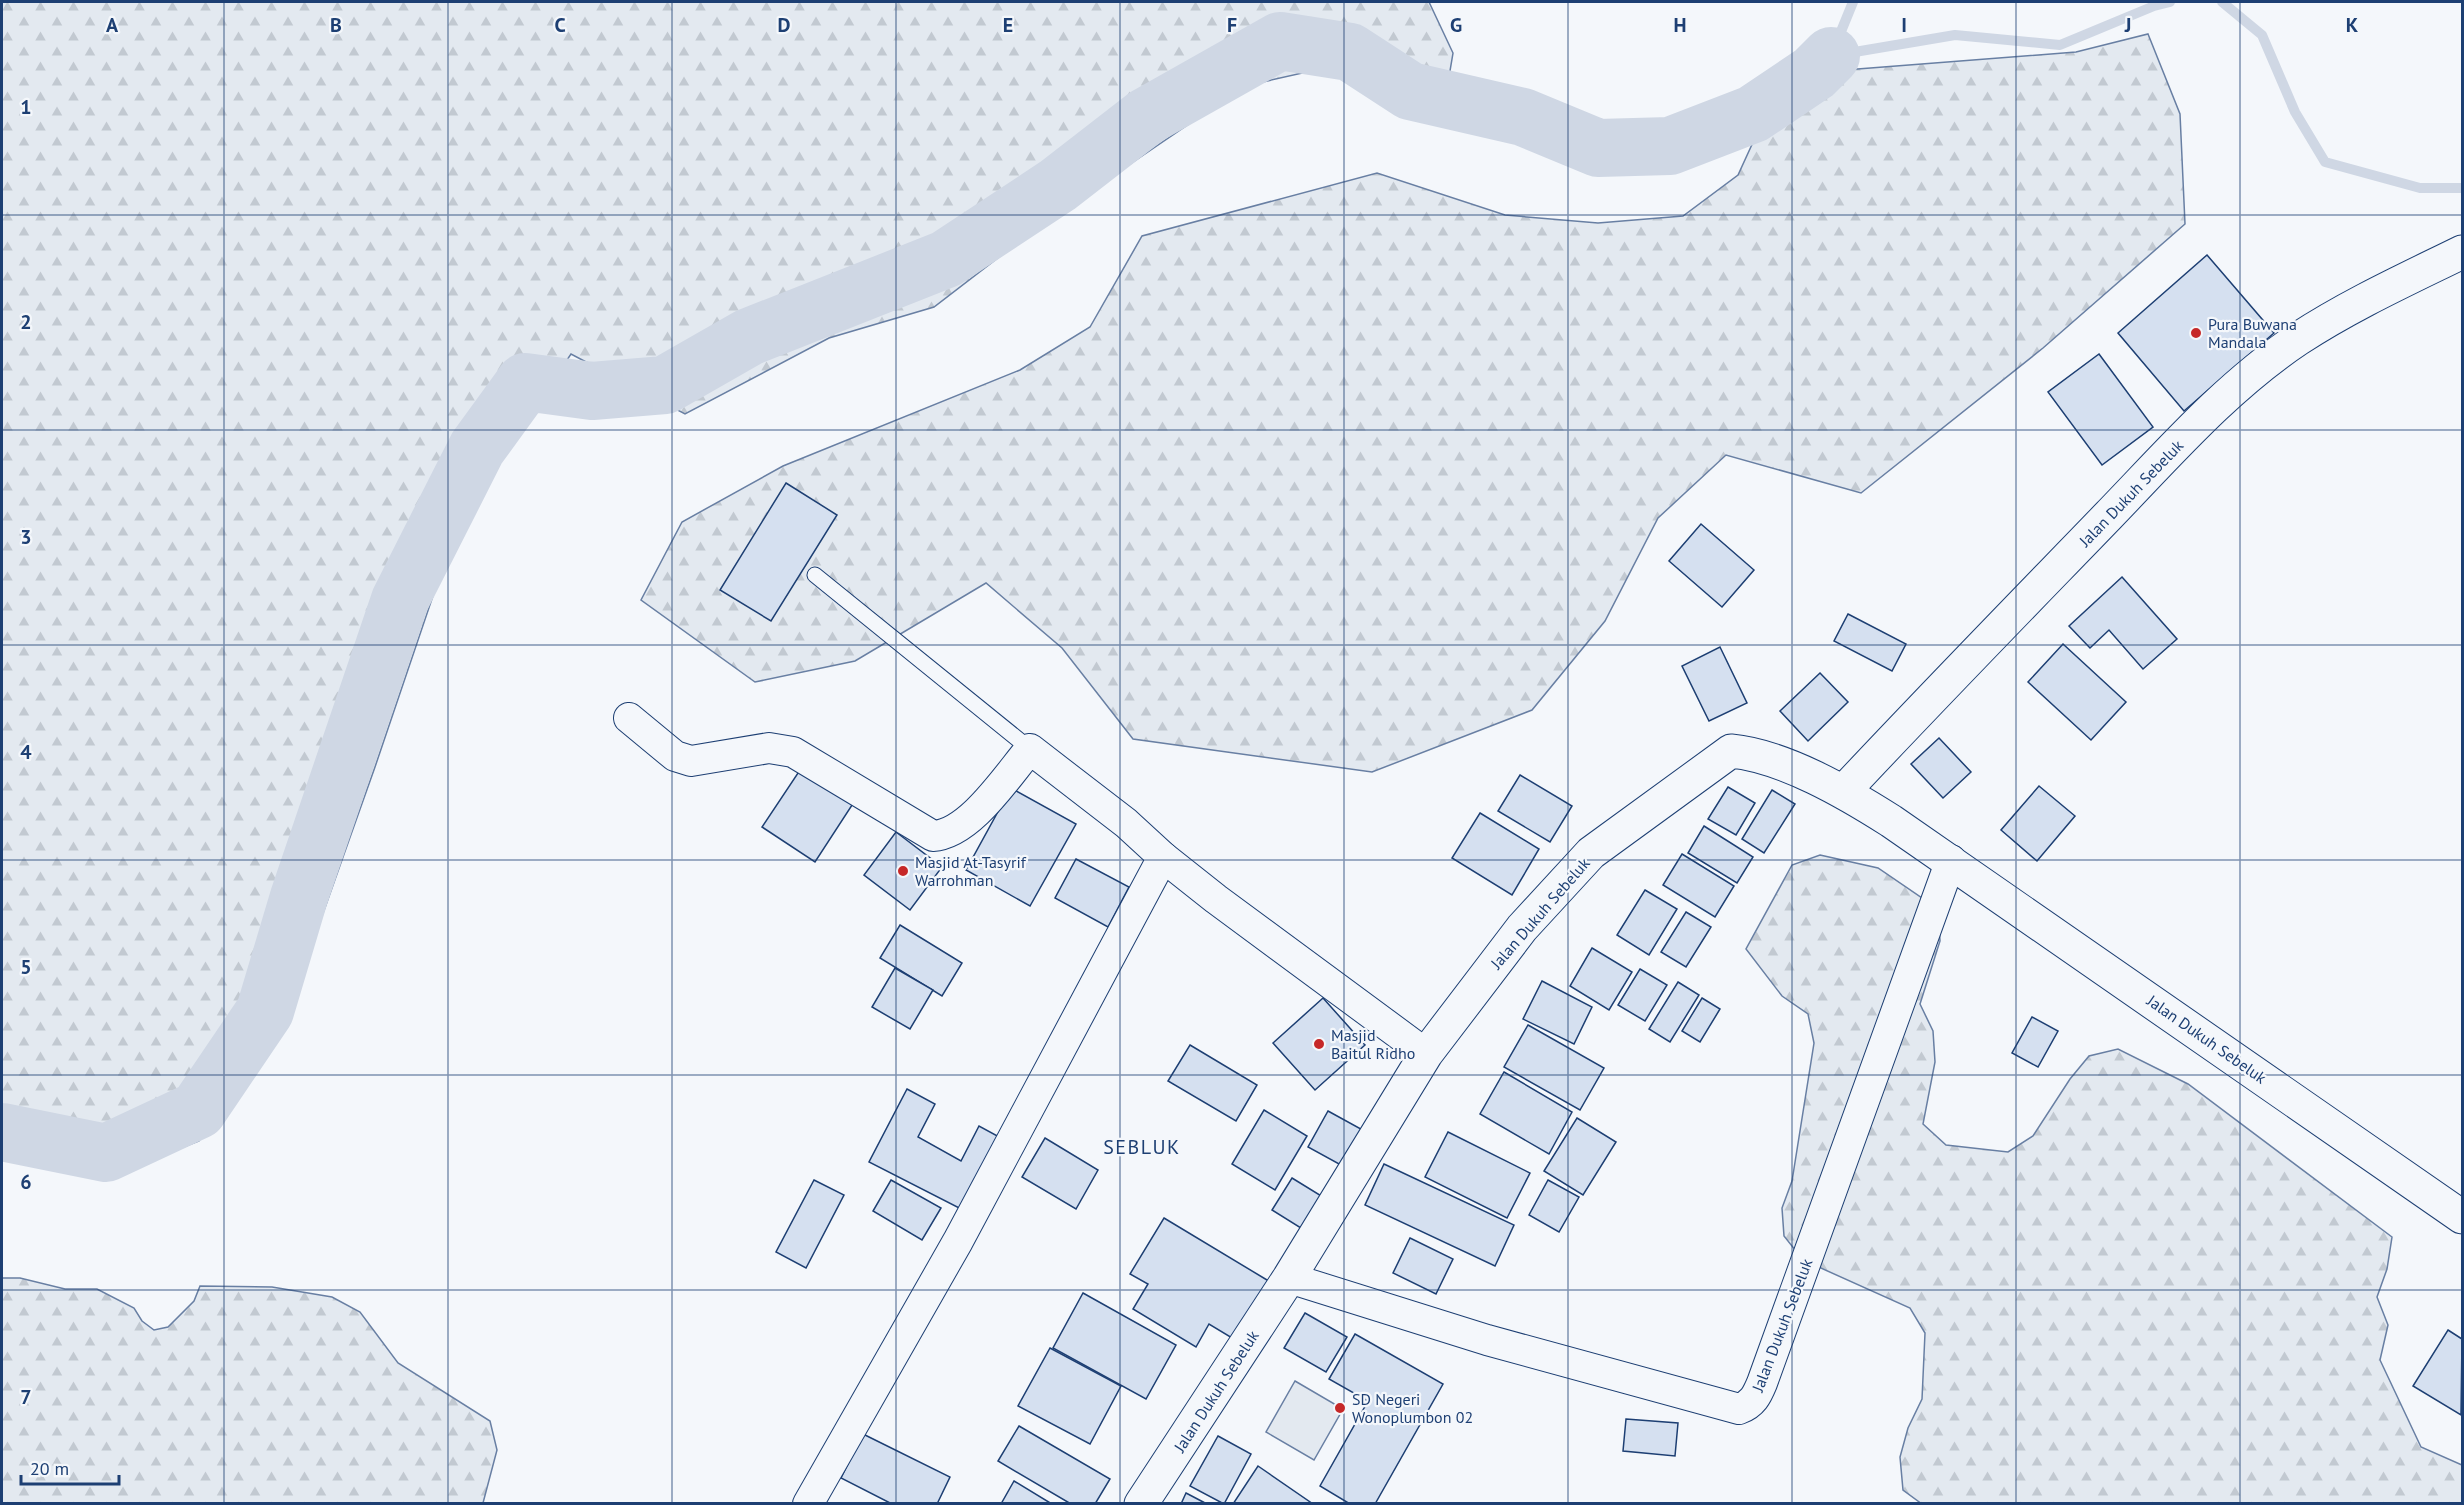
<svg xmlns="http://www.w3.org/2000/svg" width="2464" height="1505" font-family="'PT Sans',sans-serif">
<defs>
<pattern id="forest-firs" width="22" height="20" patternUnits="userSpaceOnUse" patternTransform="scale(1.5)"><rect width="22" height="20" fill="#e3e9f0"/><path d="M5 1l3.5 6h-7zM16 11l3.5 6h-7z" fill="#c2c9d1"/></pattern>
</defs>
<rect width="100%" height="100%" fill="#f4f7fb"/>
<!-- grass -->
<path fill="#e3e9f0" stroke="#687fa3" stroke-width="1.5" d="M1295,1381L1343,1409L1314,1460L1266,1432Z"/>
<!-- forest -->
<g fill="url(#forest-firs)" stroke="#687fa3" stroke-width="1.5">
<path d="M2,2H1429L1453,53L1441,124L1329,67L1245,86L1042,224L934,307L829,338L685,414L571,354L495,467L437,584L375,767L289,1009L199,1141L116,1174L2,1159Z"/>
<path d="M2148,34L2180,114L2185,224L2043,348L1861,493L1726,455L1658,518L1605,621L1532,710L1372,772L1133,739L1062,648L986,583L855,661L755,682L641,600L682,522L783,466L1020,370L1090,327L1142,236L1377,173L1505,215L1598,223L1683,216L1738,175L1760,127L1832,71L2076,52Z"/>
<path d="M1820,855L1878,868L1938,909L1940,941L1920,1004L1933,1031L1935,1062L1923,1124L1946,1145L2008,1152L2033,1136L2070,1079L2089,1056L2118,1049L2188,1084L2392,1237L2387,1269L2377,1297L2388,1325L2380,1360L2421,1447L2462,1465V1503L1922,1504L1903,1490L1900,1457L1908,1428L1922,1399L1925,1333L1910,1308L1803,1260L1784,1236L1782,1208L1792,1181L1814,1043L1808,1014L1782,996L1746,949L1792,865Z"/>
<path d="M2,1278H20L65,1289H97L134,1308L142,1321L154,1330L168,1327L194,1301L200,1286L272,1287L332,1297L360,1312L398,1363L490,1421L497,1450L483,1503H2Z"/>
</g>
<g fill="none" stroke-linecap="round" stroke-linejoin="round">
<!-- stream -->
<g stroke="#cfd7e4" stroke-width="10">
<path d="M2222,2L2262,35L2295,112L2325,162L2420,188H2462"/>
<path d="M1831,56L1955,35L2060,45L2154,6L2170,2"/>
<path d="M1831,56L1853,2"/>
</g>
<!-- river -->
<path stroke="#cfd7e4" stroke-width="58" d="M2,1132L106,1153L198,1110L265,1011L299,897L400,600L477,448L525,382L592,391L665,385L749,337L946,259L1058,185L1147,116L1280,41L1350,52L1410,91L1523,117L1598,148L1670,146L1753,114L1814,73L1831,56"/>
</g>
<!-- building -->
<g fill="#d5e0f0" stroke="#1d3f73" stroke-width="1.5">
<path d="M2207,255L2274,333L2184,411L2118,333Z"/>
<path d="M2099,354L2153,427L2102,465L2048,392Z"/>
<path d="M786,483L837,515L771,621L720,590Z"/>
<path d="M1701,524L1754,570L1722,607L1669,561Z"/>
<path d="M2122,577L2177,639L2143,669L2109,630L2090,648L2069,626Z"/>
<path d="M1848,614L1906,644L1892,671L1834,641Z"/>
<path d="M2063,644L2126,702L2091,740L2028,682Z"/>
<path d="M1720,647L1747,703L1709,721L1682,666Z"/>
<path d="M1820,673L1848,702L1808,741L1780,711Z"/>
<path d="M1939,738L1971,772L1943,798L1911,764Z"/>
<path d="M804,764L856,799L815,862L762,827Z"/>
<path d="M1520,775L1572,806L1550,842L1498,811Z"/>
<path d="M2039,786L2075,816L2037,861L2001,830Z"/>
<path d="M1728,787L1755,803L1736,835L1708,819Z"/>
<path d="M1011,788L1076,824L1030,906L966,870Z"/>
<path d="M1772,790L1795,804L1764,853L1742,839Z"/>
<path d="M1480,813L1539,849L1512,895L1452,858Z"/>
<path d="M1704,826L1753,857L1737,883L1688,853Z"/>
<path d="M896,832L942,867L910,910L864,875Z"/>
<path d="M1682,854L1734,886L1715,917L1663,885Z"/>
<path d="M1076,859L1129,887L1108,927L1055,898Z"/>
<path d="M1645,890L1677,909L1649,955L1617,935Z"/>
<path d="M1686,912L1711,927L1686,967L1661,952Z"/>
<path d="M900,925L962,963L942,996L880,958Z"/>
<path d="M1592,948L1632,972L1609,1010L1570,986Z"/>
<path d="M895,968L933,990L910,1029L872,1007Z"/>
<path d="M1640,969L1667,985L1645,1021L1618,1005Z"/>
<path d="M1542,981L1592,1007L1574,1044L1523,1019Z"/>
<path d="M1678,982L1699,995L1670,1042L1649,1029Z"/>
<path d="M1323,998L1365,1045L1315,1090L1273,1043Z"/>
<path d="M1702,998L1720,1009L1700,1042L1682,1031Z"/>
<path d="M2032,1017L2058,1031L2038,1067L2012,1053Z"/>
<path d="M1528,1025L1604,1068L1580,1110L1504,1067Z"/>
<path d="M1190,1045L1257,1085L1236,1121L1168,1081Z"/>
<path d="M1504,1072L1572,1112L1549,1154L1480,1114Z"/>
<path d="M907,1089L935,1104L918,1137L961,1161L979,1126L1003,1139L965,1211L869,1162Z"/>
<path d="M1264,1110L1307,1136L1275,1190L1232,1164Z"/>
<path d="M1328,1111L1370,1134L1350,1170L1308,1147Z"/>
<path d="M1577,1118L1616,1142L1583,1195L1544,1171Z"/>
<path d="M1448,1132L1530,1173L1507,1218L1425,1177Z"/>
<path d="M1045,1138L1098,1170L1076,1209L1022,1177Z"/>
<path d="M1384,1164L1514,1225L1495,1266L1365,1205Z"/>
<path d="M1292,1178L1323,1197L1304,1230L1272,1210Z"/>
<path d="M814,1180L844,1195L806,1268L776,1252Z"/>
<path d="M891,1180L941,1208L922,1240L873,1211Z"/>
<path d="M1548,1180L1579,1197L1559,1232L1529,1215Z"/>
<path d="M1164,1218L1272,1283L1237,1341L1209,1324L1196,1347L1133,1309L1148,1284L1130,1274Z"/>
<path d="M1410,1238L1453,1259L1436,1294L1393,1273Z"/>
<path d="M1083,1293L1176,1345L1146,1399L1053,1348Z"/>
<path d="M1305,1313L1347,1337L1326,1372L1284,1348Z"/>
<path d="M2448,1330L2462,1339L2461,1415L2413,1386Z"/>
<path d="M1355,1334L1443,1384L1375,1504H1350L1320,1486L1368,1401L1329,1379Z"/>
<path d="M1050,1348L1121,1386L1090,1444L1018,1406Z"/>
<path d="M1626,1419L1678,1423L1675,1456L1623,1451Z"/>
<path d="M1019,1426L1110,1479L1095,1504H1071L998,1461Z"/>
<path d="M863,1434L950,1477L937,1504H892L841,1478Z"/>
<path d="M1218,1436L1251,1454L1224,1504L1190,1486Z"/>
<path d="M1258,1466L1313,1504H1233Z"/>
<path d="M1014,1481L1052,1504H1001Z"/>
<path d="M1186,1493L1207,1504H1181Z"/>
</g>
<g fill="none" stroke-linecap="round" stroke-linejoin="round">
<!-- service casing -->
<g stroke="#1d3f73" stroke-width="17">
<path id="service" d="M815,575L1030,749"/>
</g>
<!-- minor casing -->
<g stroke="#1d3f73" stroke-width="32">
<g id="minor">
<path d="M629,718L675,756L691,761L769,748L793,752L933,836C970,834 1007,776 1030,749L1126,823L1163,857L1216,899L1426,1054"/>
<path d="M1289,1278L1487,1340L1739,1409C1753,1404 1757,1395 1762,1383L1951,860"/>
<path d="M808,1504L958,1241L1163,857"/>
</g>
</g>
<!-- tertiary casing -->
<g stroke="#1d3f73" stroke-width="35">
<g id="tertiary">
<path d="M1844,791C1931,698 2020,607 2109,515C2168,454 2226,387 2298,339C2350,305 2407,279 2462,252"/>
<path d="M1141,1504L1289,1278L1426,1054L1522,928L1591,853L1731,751C1784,756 1847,793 1891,821L2462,1217"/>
</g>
</g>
<!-- service -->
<use href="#service" stroke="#f4f7fb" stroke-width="15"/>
<!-- minor -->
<use href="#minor" stroke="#f4f7fb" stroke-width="30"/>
<!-- tertiary -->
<use href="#tertiary" stroke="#f4f7fb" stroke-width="33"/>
</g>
<!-- grid -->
<path fill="none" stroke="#1d3f73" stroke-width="1.5" stroke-opacity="0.55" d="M224,2V1504M448,2V1504M672,2V1504M896,2V1504M1120,2V1504M1344,2V1504M1568,2V1504M1792,2V1504M2016,2V1504M2240,2V1504M2,215H2462M2,430H2462M2,645H2462M2,860H2462M2,1075H2462M2,1290H2462"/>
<!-- markers -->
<g fill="#c62828" stroke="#f4f7fb" stroke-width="2">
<circle cx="2196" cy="333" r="6"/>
<circle cx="903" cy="871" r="6"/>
<circle cx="1319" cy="1044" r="6"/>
<circle cx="1340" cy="1408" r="6"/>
</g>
<g text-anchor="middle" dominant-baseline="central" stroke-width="4.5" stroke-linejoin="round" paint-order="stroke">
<!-- poi labels -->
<g font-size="16" fill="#1d3f73" stroke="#f4f7fb" text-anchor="start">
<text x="2208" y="324">Pura Buwana<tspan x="2208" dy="18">Mandala</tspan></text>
<text x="915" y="862">Masjid At-Tasyrif<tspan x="915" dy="18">Warrohman</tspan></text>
<text x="1331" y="1035">Masjid<tspan x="1331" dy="18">Baitul Ridho</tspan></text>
<text x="1352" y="1399">SD Negeri<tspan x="1352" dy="18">Wonoplumbon 02</tspan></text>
</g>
<!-- street labels -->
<g font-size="16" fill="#1d3f73" stroke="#f4f7fb">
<text transform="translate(2131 493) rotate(-46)">Jalan Dukuh Sebeluk</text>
<text transform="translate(1540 913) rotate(-49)">Jalan Dukuh Sebeluk</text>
<text transform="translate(2207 1039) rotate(35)">Jalan Dukuh Sebeluk</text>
<text transform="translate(1782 1325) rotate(-69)">Jalan Dukuh Sebeluk</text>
<text transform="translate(1216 1391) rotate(-57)">Jalan Dukuh Sebeluk</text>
</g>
<!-- quarter labels -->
<g font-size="20" letter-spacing="1.5" fill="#1d3f73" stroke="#f4f7fb">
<text x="1142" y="1147">SEBLUK</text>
</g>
</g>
<g font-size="20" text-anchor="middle" font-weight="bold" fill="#1d3f73" stroke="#f4f7fb" stroke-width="4.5" stroke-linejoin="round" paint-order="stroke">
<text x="112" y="32">A</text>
<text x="336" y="32">B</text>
<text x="560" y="32">C</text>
<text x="784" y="32">D</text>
<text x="1008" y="32">E</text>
<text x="1232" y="32">F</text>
<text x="1456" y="32">G</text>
<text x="1680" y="32">H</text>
<text x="1904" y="32">I</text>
<text x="2128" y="32">J</text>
<text x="2352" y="32">K</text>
<text x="26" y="114">1</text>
<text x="26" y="329">2</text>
<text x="26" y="544">3</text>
<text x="26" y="759">4</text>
<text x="26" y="974">5</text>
<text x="26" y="1189">6</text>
<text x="26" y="1404">7</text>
</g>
<!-- border -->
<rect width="2464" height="1505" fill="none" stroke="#1d3f73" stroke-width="6"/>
<!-- scale -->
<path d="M21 1475v9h98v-9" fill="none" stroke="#1d3f73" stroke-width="3"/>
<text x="30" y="1475" font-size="18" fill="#1d3f73" stroke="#f4f7fb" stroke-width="4.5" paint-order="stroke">20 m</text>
</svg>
